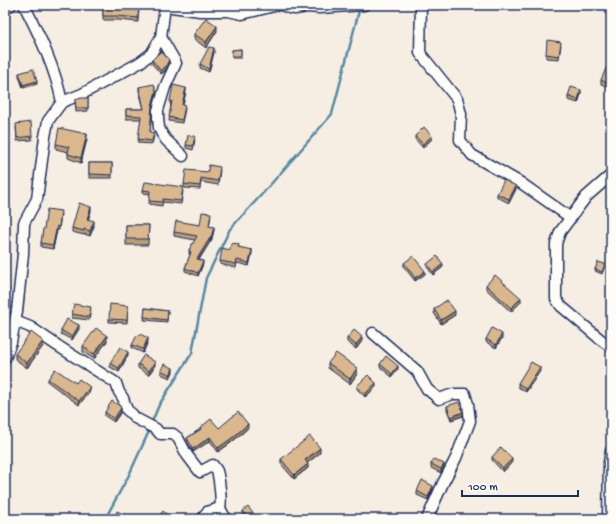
<svg xmlns="http://www.w3.org/2000/svg" width="616" height="524" font-family="'Gochi Hand',sans-serif">
<rect width="100%" height="100%" fill="#f6eee2"/>
<filter id="ink" filterUnits="userSpaceOnUse"><feTurbulence type="fractalNoise" baseFrequency=".025" numOctaves="2"/><feDisplacementMap in="SourceGraphic" scale="8" xChannelSelector="R" yChannelSelector="G"/><feConvolveMatrix kernelMatrix="1 2 1 2 8 2 1 2 1" color-interpolation-filters="sRGB"/></filter>
<g filter="url(#ink)">
<g fill="none" stroke-linecap="round" stroke-linejoin="round">
<!-- stream -->
<g stroke="#538aa5" stroke-width="2.5">
<path d="M151,424L159,405L192,353L206,278L230,229L264,192L332,114L360,7"/>
<path d="M105,519L129,475L150,429"/>
</g>
<!-- minor casing -->
<g stroke="#1b2f5e" stroke-width="13">
<g id="minor">
<path d="M24,5C40,36 55,68 62,102"/>
<path d="M281,5L289,8L295,9L307,7L320,8L364,5"/>
<path d="M421,5L420,53L457,99L461,114L460,140L472,155L521,183L571,218"/>
<path d="M5,8L11,5"/>
<path d="M161,37L176,63L165,87L162,97L158,110V118L159,128L162,134L166,140L183,156"/>
<path d="M611,175L586,197L560,232L556,244V299L561,306L600,339L611,347"/>
<path d="M15,321L30,327L58,346L116,383L119,392L123,398L127,410L132,414L135,418L156,429L160,434H173L178,438L187,455L200,472L213,465C214,467 216,469 217,471C219,477 222,502 220,508L223,514L227,519"/>
<path d="M373,333L417,371L427,389L439,399L453,394H465L468,404L470,421L456,458L443,483L427,519"/>
<path d="M5,358L11,342L17,311L23,254L24,223L37,199L45,137L48,121L62,102L82,94L139,63L151,54L161,37L165,6L200,11H228L242,14L278,5"/>
<path d="M202,519L207,512L220,508"/>
<path d="M608,519L609,462L611,451"/>
</g>
</g>
<!-- minor -->
<use href="#minor" stroke="#fdfcf7" stroke-width="10"/>
</g>
<!-- wall -->
<g fill="#bb9d78" stroke="#1b2f5e">
<path d="M103,5L139,9L138,22L118,20H103Z"/>
<rect x="470" y="5" width="11" height="1"/>
<path d="M217,31L206,48L194,39V34Z"/>
<path d="M561,45L559,59L546,58V54Z"/>
<path d="M241,49V58H232V50Z"/>
<path d="M214,52L209,72L200,68V64Z"/>
<path d="M152,60L169,63L165,71L161,74L152,64Z"/>
<path d="M611,68V88L601,84V80Z"/>
<path d="M19,73L37,84L23,88L19,76Z"/>
<path d="M139,87L156,95L152,110L150,132L154,136L152,144L138,143L141,119H126V109H144L139,91Z"/>
<path d="M186,91L183,105L185,109L182,123L169,121L171,104H170V101Z"/>
<path d="M581,94L578,103L568,100V96Z"/>
<path d="M88,98V111L76,112L75,100Z"/>
<path d="M16,127L32,136V140L17,141Z"/>
<path d="M415,136L432,139L423,148L415,139Z"/>
<path d="M87,139L81,163L68,158V152L56,149V144Z"/>
<path d="M195,140L193,150L186,148V145Z"/>
<rect x="89" y="163" width="23" height="15"/>
<path d="M220,170L218,185L201,182L200,189L184,188V184L208,172Z"/>
<path d="M516,189L509,203L497,197V194Z"/>
<path d="M143,190L183,191L181,204L163,202L162,206L149,204L150,194L143,193Z"/>
<path d="M91,211L88,219L94,226L90,236L84,234V235L72,232V228Z"/>
<path d="M61,214L59,230H57L53,249L41,247V243L44,229Z"/>
<path d="M211,216L209,226L214,230L211,242H210L199,260L203,264L198,276L185,271V268L190,255L189,254V250L195,240L174,236V232L200,225Z"/>
<path d="M126,225H149L148,245H126Z"/>
<path d="M239,247L252,253L249,266L237,263L236,268L220,264V261L230,250Z"/>
<path d="M404,263L425,274L415,281L404,267Z"/>
<path d="M427,264L443,267L433,275L427,267Z"/>
<path d="M605,266L602,274L595,271V269Z"/>
<path d="M486,285L521,302L511,312L486,289Z"/>
<path d="M128,306L127,323L109,322V319Z"/>
<path d="M145,308L168,311L167,322L144,320Z"/>
<path d="M434,309L455,315L441,324L434,313Z"/>
<path d="M91,310L89,320L72,318V314Z"/>
<path d="M79,329L72,340L61,334V330Z"/>
<path d="M347,338L362,341L356,349L347,342Z"/>
<path d="M502,338L496,348L486,342V339Z"/>
<path d="M107,341L94,359L83,352V346Z"/>
<path d="M148,341L143,353L132,348V345Z"/>
<path d="M43,346L27,368L15,359V354Z"/>
<path d="M128,355L119,372L110,367V363Z"/>
<path d="M328,363L357,374L350,384L328,368Z"/>
<path d="M138,364L155,365L149,375L138,368Z"/>
<path d="M380,364L398,369L392,377L380,367Z"/>
<path d="M161,370L173,372L170,378L161,374Z"/>
<path d="M540,371L526,392L518,387V383Z"/>
<path d="M48,379L76,383L90,391L79,405L48,382Z"/>
<path d="M357,386L376,387L365,397L357,389Z"/>
<path d="M447,406L463,416L451,420L447,410Z"/>
<path d="M105,412H121L114,422L105,416Z"/>
<path d="M200,428H248L232,442L218,452L210,441L193,452L187,442V438L200,429Z"/>
<path d="M320,453L307,463L308,468L294,479L281,464V459Z"/>
<path d="M492,457L512,462L503,472L492,460Z"/>
<path d="M431,464L444,467L441,473L431,468Z"/>
<path d="M433,489L428,500L417,495V491Z"/>
<path d="M243,511L256,519H246L243,515Z"/>
</g>
<!-- shaded-wall -->
<g fill="#998062" stroke="#1b2f5e">
<path d="M217,26V31L206,48V42Z"/>
<path d="M214,48V52L209,72V69Z"/>
<path d="M169,60V63L165,71L161,74V71Z"/>
<path d="M9,80V83L5,84V81Z"/>
<path d="M37,81V84L23,88V85Z"/>
<path d="M186,88V91L182,109V105Z"/>
<path d="M581,90V94L578,103V100Z"/>
<path d="M156,91V95L152,110V106Z"/>
<path d="M87,134V139L81,163V158Z"/>
<path d="M432,136V139L423,148V144Z"/>
<path d="M516,186V189L509,203V199Z"/>
<path d="M91,207V211L87,224V219Z"/>
<path d="M94,221V226L90,236V231Z"/>
<path d="M57,226V230L53,249V245Z"/>
<path d="M214,227V230L211,242V238Z"/>
<path d="M210,238V242L197,262V259Z"/>
<path d="M252,250V253L249,266V263Z"/>
<path d="M203,261V264L198,276V273Z"/>
<path d="M443,264V267L433,275V272Z"/>
<path d="M425,271V274L415,281V278Z"/>
<path d="M8,296V299L5,309V305Z"/>
<path d="M521,298V302L511,312V308Z"/>
<path d="M455,311V315L441,324V320Z"/>
<path d="M79,325V329L72,340V337Z"/>
<path d="M502,334V338L496,348V345Z"/>
<path d="M107,336V341L94,359V354Z"/>
<path d="M362,337V341L356,349V345Z"/>
<path d="M148,338V341L143,353V349Z"/>
<path d="M43,341V346L27,368V363Z"/>
<path d="M128,352V355L119,372V368Z"/>
<path d="M155,362V365L149,375V371Z"/>
<path d="M398,366V369L392,377V374Z"/>
<path d="M540,367V371L526,392V389Z"/>
<path d="M173,368V372L170,378V375Z"/>
<path d="M357,368V374L350,384V379Z"/>
<path d="M376,383V387L365,397V394Z"/>
<path d="M90,387V391L79,405V401Z"/>
<path d="M121,408V412L114,422V419Z"/>
<path d="M463,412V416L451,420V417Z"/>
<path d="M248,424V428L232,442L218,452V448Z"/>
<path d="M210,437V441L193,452V449Z"/>
<path d="M320,448V453L305,465V460Z"/>
<path d="M512,459V462L503,472V468Z"/>
<path d="M308,464V468L294,479V475Z"/>
<path d="M444,464V467L441,473V469Z"/>
<path d="M433,486V489L428,500V497Z"/>
</g>
<!-- building -->
<g fill="#dab78c" stroke="#1b2f5e">
<path d="M103,5H139L138,18L118,16H103Z"/>
<path d="M206,18L217,26L206,42L194,34Z"/>
<path d="M547,40L561,42L559,56L546,54Z"/>
<path d="M209,47L214,48L209,69L200,64Z"/>
<path d="M241,49V56H232V50Z"/>
<path d="M161,51L169,60L165,67L161,71L152,60Z"/>
<path d="M607,66L611,68V85L601,80Z"/>
<path d="M5,69H6L9,80L5,81Z"/>
<path d="M33,69L37,81L23,85L19,73Z"/>
<path d="M154,84L156,91L152,106L150,132L154,133L152,141L138,139L141,116L126,115V109H144L139,87Z"/>
<path d="M173,85L186,88L182,105L185,106L182,120L169,117L172,101H170Z"/>
<path d="M571,87L581,90L578,100L568,96Z"/>
<path d="M81,98H88V108H76L75,100Z"/>
<path d="M31,122L32,136L17,138L16,124Z"/>
<path d="M424,127L432,136L423,144L415,136Z"/>
<path d="M59,128L87,134L81,158L68,154L69,147L56,144Z"/>
<path d="M188,135L195,136L193,146L186,145Z"/>
<path d="M89,163H112V175L89,174Z"/>
<path d="M209,165L220,167L218,181L201,178L200,186L184,184L186,170L208,172Z"/>
<path d="M504,180L516,186L509,199L497,194Z"/>
<path d="M145,182L183,187L181,201L163,199L162,202L149,201L150,191L143,190Z"/>
<path d="M79,203L91,207L87,219L94,221L90,231L84,229V231L72,228Z"/>
<path d="M47,209L61,211L59,227L57,226L53,245L41,243L43,229H44Z"/>
<path d="M202,212L211,213L209,226L214,227L211,238H210L197,259L203,261L198,273L185,268L191,252L189,250L197,236L174,232L176,221L200,225Z"/>
<path d="M126,225H149L148,239H126Z"/>
<path d="M231,243L239,244L238,247L252,250L249,263L237,260L236,264L220,261L222,248L230,250Z"/>
<path d="M413,256L425,271L415,278L404,263Z"/>
<path d="M437,256L443,264L433,272L427,264Z"/>
<path d="M598,262L605,264L602,272L595,269Z"/>
<path d="M495,275L521,298L511,308L486,285Z"/>
<path d="M610,284L611,285V291L608,290Z"/>
<path d="M5,295L8,296L5,305Z"/>
<path d="M447,300L455,311L441,320L434,309Z"/>
<path d="M74,304L91,307L89,317L72,314Z"/>
<path d="M110,304L128,306L127,320L109,319Z"/>
<path d="M145,308L168,311L167,320L144,317Z"/>
<path d="M67,319L79,325L72,337L61,330Z"/>
<path d="M96,328L107,336L94,354L83,346Z"/>
<path d="M492,328L502,334L496,345L486,339Z"/>
<path d="M354,330L362,337L356,345L347,338Z"/>
<path d="M31,332L43,341L27,363L15,354Z"/>
<path d="M140,334L148,338L143,349L132,345L137,335L139,336Z"/>
<path d="M120,347L128,352L119,368L110,363Z"/>
<path d="M336,353L357,368L350,379L328,363Z"/>
<path d="M144,355L155,362L149,371L138,364Z"/>
<path d="M386,356L398,366L392,374L380,364Z"/>
<path d="M531,362L540,367L526,389L518,383Z"/>
<path d="M164,364L173,368L170,375L161,370Z"/>
<path d="M55,369L76,383L79,379L90,387L79,401L48,379Z"/>
<path d="M368,375L376,383L365,394L357,386Z"/>
<path d="M112,401L120,406L121,408L114,419L105,412Z"/>
<path d="M459,402L463,412L451,417L447,406Z"/>
<path d="M238,412L248,424L232,438L218,448L210,437L193,449L187,438L201,429L200,428L211,419L219,428Z"/>
<path d="M310,436L320,448L305,460L308,464L294,475L281,459Z"/>
<path d="M501,447L512,459L503,468L492,457Z"/>
<path d="M434,459L444,464L441,469L431,464Z"/>
<path d="M422,480L433,486L428,497L417,491Z"/>
<path d="M248,507L256,517L253,519H249L243,511Z"/>
<path d="M117,511L128,516L127,519H114Z"/>
<path d="M163,511L171,518L170,519H157Z"/>
</g>
</g>
<!-- margin -->
<rect width="616" height="524" fill="none" stroke="#fdfcf7" stroke-width="20"/>
<rect x="10" y="10" width="596" height="504" fill="none" stroke="#1b2f5e" stroke-width="1.5" filter="url(#ink)"/>
<!-- scale -->
<path d="M462 490v6h116v-6" fill="none" stroke="#1b2f5e" stroke-width="2"/>
<text x="468" y="490" font-size="12" fill="#1b2f5e" stroke="#fdfcf7" stroke-width="3" paint-order="stroke">100 m</text>
</svg>
